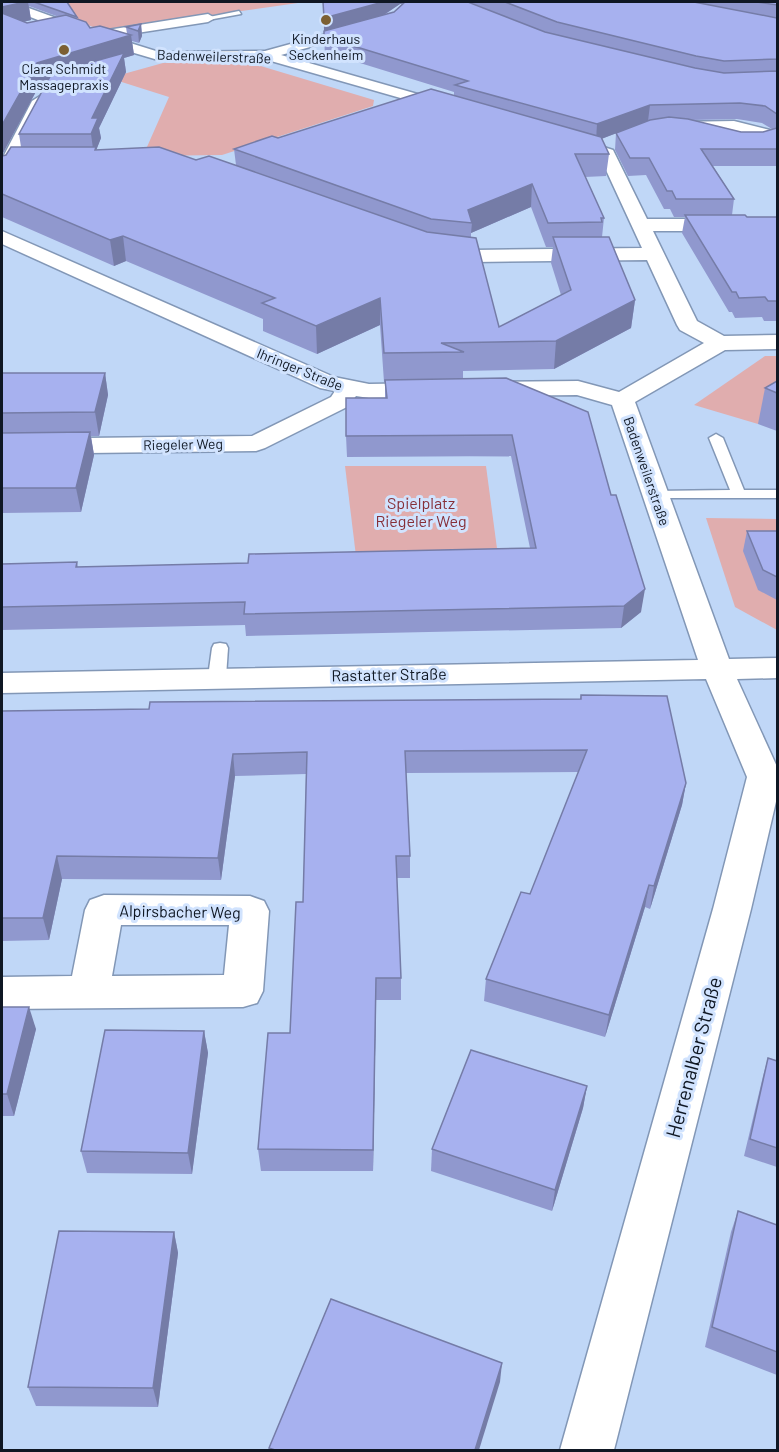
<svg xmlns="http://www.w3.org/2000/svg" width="779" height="1452" font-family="Barlow,sans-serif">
<rect width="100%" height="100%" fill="#c0d7f7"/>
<!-- green -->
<g fill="#e0adae">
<path d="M27,2H305L113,29L93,27Z"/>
<path d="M247,62L374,100L373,106L222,155L143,156L169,97L109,78L163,63Z"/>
<path d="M765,356H777V411L758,424L694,405Z"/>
<path d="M345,466H486L498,556H356Z"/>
<path d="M706,518L777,519V630L735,607Z"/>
</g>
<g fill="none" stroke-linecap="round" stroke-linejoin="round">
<!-- service casing -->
<g stroke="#8297b6" stroke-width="3">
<g id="service">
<path d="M239,11L241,14L208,20L204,18Z"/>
<path d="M716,434L723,438L744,490H778V498H650L648,495L655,491L730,490L709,438Z"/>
<path d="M220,643L226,644L228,648L226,677L223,681H211L208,677L212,648L214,644Z"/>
</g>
</g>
<!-- minor casing -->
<g stroke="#8297b6" stroke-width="3">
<g id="minor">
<path d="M2,2H12L95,32L208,14L215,18L208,22L111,37L159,52L265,51L367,23L374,27L372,30L281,55L456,105L459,108L456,111H446L264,59L158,60L87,39L2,6Z"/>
<path d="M40,96L48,101L11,174L8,178L2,179V159L32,101Z"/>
<path d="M734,121L774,131L776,134L772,144C758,148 737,155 726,143L728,139L751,140L759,136L734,131L676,132L668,127L676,122Z"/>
<path d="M567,135L613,150L647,219H778V231H653L697,321L724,336L778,335V349L725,350L635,402L729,659L778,658V678L737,679L778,769V793L751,909L614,1450H560L713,909L747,777L706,679L2,693V673L698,660L612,405L577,395L487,396L479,394L475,389L479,384L487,382L578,381L619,392L704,343L680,330L677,325L647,260L474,262L428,255L425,251L428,247L435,245L474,250L642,248L600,157L561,143L559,140L561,137Z"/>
<path d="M2,231L334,377L369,384L429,383L437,385L441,390L437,395L429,397L369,398L356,396L347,407L265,448L256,451L2,454V439L252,436L331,397L335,391L320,388L2,244Z"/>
<path d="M104,895L250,896L264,901L269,911L263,991L257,1003L243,1007L2,1009V977L72,976L85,910L90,900ZM121,925H229L224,975L112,976Z"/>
</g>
</g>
<!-- service -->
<use href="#service" fill="#fff" fill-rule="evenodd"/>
<!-- minor -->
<use href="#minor" fill="#fff" fill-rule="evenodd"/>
</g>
<!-- wall -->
<g fill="#9098ce" fill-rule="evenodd">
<path d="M2,2H67L77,17V19L90,28L127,34L126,27L141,24L142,36L139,43L132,41L134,55L124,58L126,72L99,128L101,138L96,150L236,165L234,149L454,95V92L360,63L343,58L325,59L323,2H468L530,26L469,2H777V166H713L734,199L732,215L747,217H777V321H764L762,317L735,318L732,312H729L682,233L685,217H674L670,209H664L646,175L628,176L615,150L616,133L648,121L601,139L609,154L606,176L585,177L604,218L602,237L635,300L631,328L554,369L463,371V379L506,378L641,612L621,628L246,636L245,625L2,630V564L77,562L78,567L248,563L530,548L511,456L347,457L346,436L385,398V382H384L380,325L317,354L263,331V319L126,261L114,266L2,217V156L6,155L21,147L19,134L47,82L40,84L2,155ZM403,3L394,12L384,15L400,4ZM29,6L59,17L27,23L23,22L31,20ZM737,119L762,123L772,129L763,132H741L692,120ZM531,207L546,247H553L551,263L561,295L499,327L471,238V233Z"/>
<path d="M2,373H105L108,395L99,436H91L94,455L81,512L2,513Z"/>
<path d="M777,381V431L758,424L765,388Z"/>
<path d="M747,531H777V600L758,590L743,551Z"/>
<path d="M581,695L686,783L682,805L650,909L645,907L605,1037L484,1001L486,979L530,894L579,772L406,773L410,856V878H397L401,978V1000H376L373,1171H261L258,1149L290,1033L303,902L306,774L235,776L221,880L62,879L49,940L2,941V711L149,709L580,699Z"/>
<path d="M2,1007L36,1029L14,1116H2Z"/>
<path d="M204,1031L208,1053L192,1174L87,1173L81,1151Z"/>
<path d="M777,1055V1167L744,1156L763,1076L768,1058L776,1060Z"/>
<path d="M587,1086L583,1108L552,1211L431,1171L432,1149Z"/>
<path d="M738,1211L777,1225V1375L705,1347L731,1232Z"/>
<path d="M174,1232L178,1253L158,1407L36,1406L28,1387Z"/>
</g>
<!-- shaded-wall -->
<g fill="#757ca7">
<path d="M25,2H28L31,20L2,27V7Z"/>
<path d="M383,2H420L400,4L382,16L324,32V18Z"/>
<path d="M141,24L142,36L139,43L138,31Z"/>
<path d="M131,35L134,55L124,58L126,72L99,128L101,138L94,156L91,134L92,118L120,60L40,84L2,155V125L37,63Z"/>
<path d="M650,105L648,121L596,141L597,124Z"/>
<path d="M532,184L531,207L471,233L472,223L468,210Z"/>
<path d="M123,236L126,261L114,266L110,240Z"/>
<path d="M380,298V325L317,354L316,326Z"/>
<path d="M635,300L631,328L554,369L556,341Z"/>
<path d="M105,373L108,395L99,436L95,412Z"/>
<path d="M90,432L94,455L81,512L76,488Z"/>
<path d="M645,589L641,612L621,628L624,606Z"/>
<path d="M233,754L235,776L221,880L218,858Z"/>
<path d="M686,783L682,805L650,909L654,886Z"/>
<path d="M57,856L62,879L49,940L43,918Z"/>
<path d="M649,885L645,907L605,1037L609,1015Z"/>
<path d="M376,978V1000L373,1171V1150Z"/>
<path d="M29,1007L36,1029L14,1116L7,1094Z"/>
<path d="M204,1031L208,1053L192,1174L188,1153Z"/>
<path d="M587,1086L583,1108L552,1211L555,1190Z"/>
<path d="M174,1232L178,1253L158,1407L153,1388Z"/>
<path d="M502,1363L500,1382L479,1450H475Z"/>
</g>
<!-- building -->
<g fill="#a7b1ef" stroke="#757ca7" stroke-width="1.5">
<path d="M2,2H25L2,7Z"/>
<path d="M34,2H67L77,17Z"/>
<path d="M323,2H383L324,18Z"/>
<path d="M405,2H468L545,32L695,68L724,73L777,71V114L765,106L740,103L650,105L597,124L455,85L468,81L360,48L342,44H324V31L394,12Z"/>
<path d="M505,2H694L777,18V59L724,61L696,56L557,22Z"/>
<path d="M757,2H777V5Z"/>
<path d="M2,13L27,23L66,15L86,22L90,28L100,26L131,35L37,63L2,125Z"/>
<path d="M141,24L138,31L126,27Z"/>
<path d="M124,53L92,118H98L91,134H19L52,73Z"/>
<path d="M431,89L601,137L609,154H575L604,218H601L602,222L548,223L532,184L468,210L472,223L431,219L234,149L272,136L278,138Z"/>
<path d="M669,117L688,119L741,132H763L777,128V127V149H701L734,199H676L672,191H667L649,158H630L616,133L650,120Z"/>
<path d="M11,147H96L95,150L159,147L196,160L209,156L427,232L476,238L499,327L571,290L553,237H609L635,300L556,341L441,343L464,352L384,353L380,298L316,326L262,303L275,298L123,236L110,240L2,194V156L6,155Z"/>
<path d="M685,215H745L747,217H777V301H768L765,297L739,298L736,292H732Z"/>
<path d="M2,373H105L95,412L2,413Z"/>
<path d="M506,378L588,412L611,495H616L645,589L624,606L244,614L245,602L2,607V564L77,562L76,567L248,563L249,554L536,548L512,435L346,436V398H387L385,380Z"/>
<path d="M777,381V393L765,388Z"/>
<path d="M90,432L76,488H2V433Z"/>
<path d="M747,531H777V577L763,570Z"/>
<path d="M581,695L667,696L686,783L654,886L649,885L609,1015L486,979L521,892L530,894L587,750L405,751L410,856H396L401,978H376L373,1150L258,1149L268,1033H290L296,902H303L307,752L233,754L218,858L57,856L43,918H2V711L149,709L150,702L581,699Z"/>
<path d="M2,1007H29L7,1094H2Z"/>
<path d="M105,1030L204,1031L188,1153L81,1151Z"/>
<path d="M471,1050L587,1086L555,1190L432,1149Z"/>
<path d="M768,1058L777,1061V1148L750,1139Z"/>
<path d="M738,1211L777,1225V1352L712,1327Z"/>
<path d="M59,1231L174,1232L153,1388L28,1387Z"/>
<path d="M331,1299L502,1363L475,1450H275L269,1448Z"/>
</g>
<!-- markers -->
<g fill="#7c6033" stroke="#d1e3fe" stroke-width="2">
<circle cx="326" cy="20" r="6"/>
<circle cx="64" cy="50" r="6"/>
</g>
<g text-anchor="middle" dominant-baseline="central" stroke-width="6" stroke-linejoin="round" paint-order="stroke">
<!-- far-poi labels -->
<g font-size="14" fill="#0f1723" stroke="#d1e3fe">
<text x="326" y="38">Kinderhaus<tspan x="326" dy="16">Seckenheim</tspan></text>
<text x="64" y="68">Clara Schmidt<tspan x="64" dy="16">Massagepraxis</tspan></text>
</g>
<!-- far-street labels -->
<g font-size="14" fill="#0f1723" stroke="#d1e3fe">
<text transform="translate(214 56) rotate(2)">Badenweilerstraße</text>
<text transform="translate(300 369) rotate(22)">Ihringer Straße</text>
<text transform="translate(183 444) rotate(-1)">Riegeler Weg</text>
<text transform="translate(647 471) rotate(71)">Badenweilerstraße</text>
</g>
<!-- park labels -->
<g font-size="16" fill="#862f38" stroke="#d1e3fe">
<text x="421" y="502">Spielplatz<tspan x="421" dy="18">Riegeler Weg</tspan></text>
</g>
<!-- street labels -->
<g font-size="16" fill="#0f1723" stroke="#d1e3fe">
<text transform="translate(389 674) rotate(-1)">Rastatter Straße</text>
<text transform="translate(180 911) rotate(1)">Alpirsbacher Weg</text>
</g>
<!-- near-street labels -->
<g font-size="20" fill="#0f1723" stroke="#d1e3fe">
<text transform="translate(693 1057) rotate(-75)">Herrenalber Straße</text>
</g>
</g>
<!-- border -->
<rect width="779" height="1452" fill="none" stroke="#0f1723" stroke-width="6"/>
</svg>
